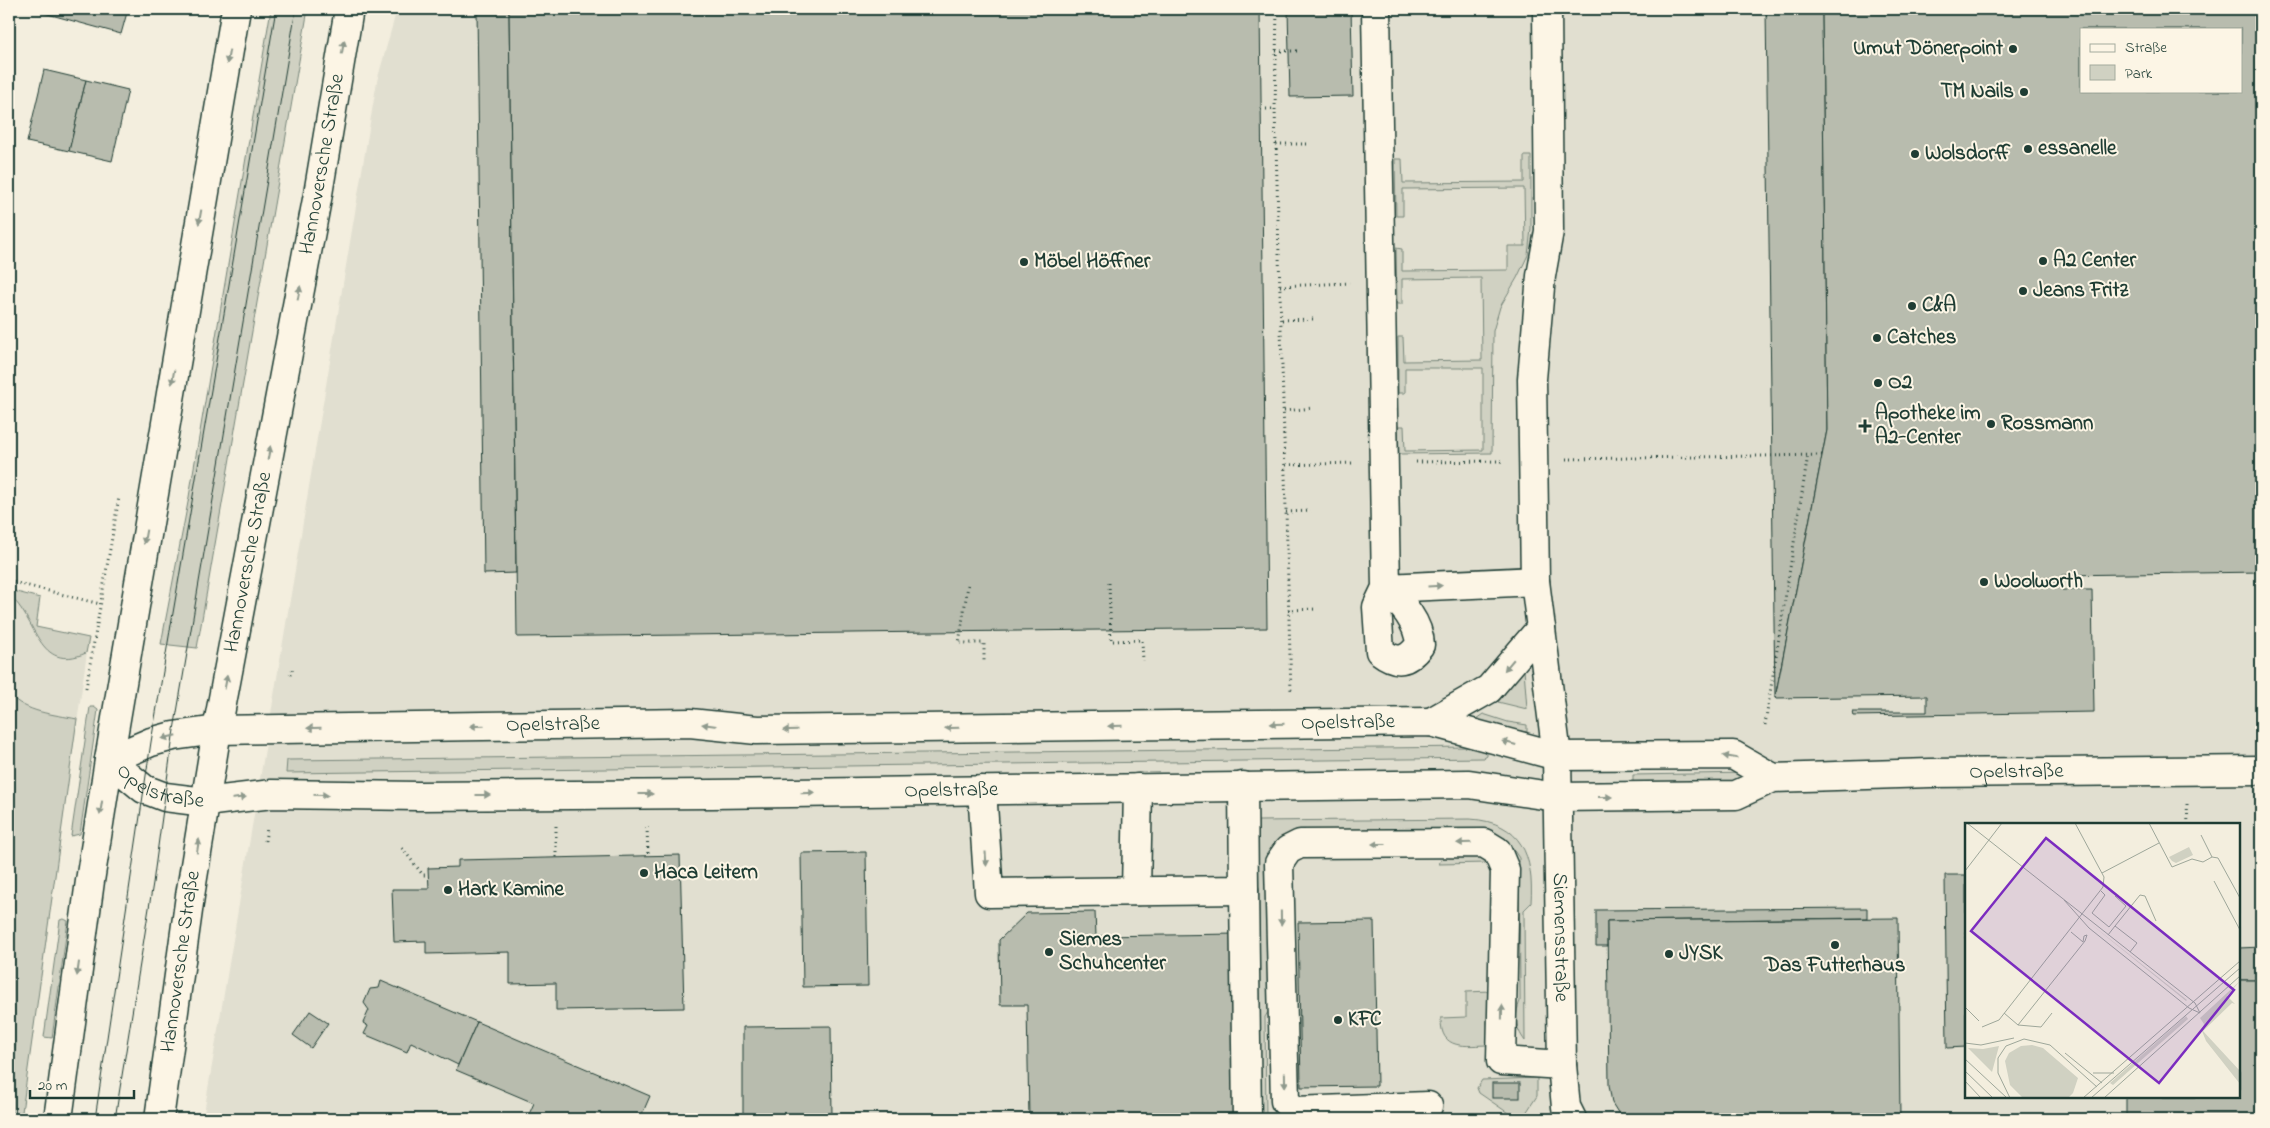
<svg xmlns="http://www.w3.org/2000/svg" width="2270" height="1128" font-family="'Indie Flower',sans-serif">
<rect width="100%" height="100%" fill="#f3eede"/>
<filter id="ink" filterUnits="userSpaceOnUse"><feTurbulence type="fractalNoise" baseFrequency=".02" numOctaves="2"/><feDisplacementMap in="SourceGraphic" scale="10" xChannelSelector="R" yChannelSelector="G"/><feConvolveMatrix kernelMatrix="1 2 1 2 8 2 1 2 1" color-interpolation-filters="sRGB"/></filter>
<g filter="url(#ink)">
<!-- built -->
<g fill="#e1dfd0" fill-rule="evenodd">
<path d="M397,9H2261V1119H203L377,81ZM2081,29H2241V91H2081ZM1966,824H2239V1097H1966Z"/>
<path d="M9,590L40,598L36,628L89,638L21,1119H9Z"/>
</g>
<!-- green -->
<g fill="#d0d1c2" stroke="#78877b">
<path d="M271,9H308L197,648L161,644L189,497Z"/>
<path d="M1524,156H1531V229L1528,255L1517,278L1500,307L1493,331L1492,453L1399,454L1398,426H1404L1405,451L1483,450V368H1405V393H1398V337H1403L1404,361L1482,360L1481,278L1402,279V304H1397L1396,248L1402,249V271L1508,270V246H1525L1524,188L1403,189V216H1396L1395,159H1402L1403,183L1524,182Z"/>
<path d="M9,590L40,598L36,627L89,638L86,653C37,674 38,619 9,595Z"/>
<path d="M1524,669L1527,709L1498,702Z"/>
<path d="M9,694C26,713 53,714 77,719L21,1119H9V1102L16,1043L9,1042Z"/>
<path d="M90,707H94L98,710L80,834L71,836Z"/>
<path d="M1483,714L1508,722L1527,725V732L1481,724L1476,719Z"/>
<path d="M1471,747L1487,750V756L1484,758L286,773L287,760Z"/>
<path d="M1750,773L1752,783L1633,789V775Z"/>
<path d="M1470,819C1522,822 1534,856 1531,903L1524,910L1525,1041C1515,1027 1514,1017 1520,1001L1519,858L1506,839L1495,834H1295L1276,999L1265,1017L1266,1119H1261L1258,821Z"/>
<path d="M1481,854L1488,863L1439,864L1443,856Z"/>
<path d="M64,919L68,921L52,1038L44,1037L60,920Z"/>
<path d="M1491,991L1487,1023L1490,1045C1466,1045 1440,1052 1441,1018L1466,1017V992Z"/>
<path d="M1537,1078V1096L1522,1119H1513L1514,1117L1479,1093L1477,1088L1482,1080Z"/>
</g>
<!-- building -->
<g fill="#b8bcae" stroke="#1f3d34" fill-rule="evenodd">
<path d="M46,9H128L121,34L44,13Z"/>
<path d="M477,9H509L516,573L484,574Z"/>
<path d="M509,9H1260L1267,628L517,637Z"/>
<path d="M1288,9H1351L1353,96L1290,97Z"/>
<path d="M1766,9H1822L1827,430L1775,698Z"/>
<path d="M1822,9H2261V572L2062,575V590H2092L2094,712L1853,716L1852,712H1927V696L1775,698L1827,430ZM2081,29H2241V91H2081Z"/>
<path d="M44,70L86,80L69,151L27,142Z"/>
<path d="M86,80L128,90L112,161L69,151Z"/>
<path d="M866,852L868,986L803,987L801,853Z"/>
<path d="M680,855L684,1008L556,1010V983L510,984V952L426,954V941L394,942L392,889H429L428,868L458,867V860Z"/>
<path d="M1945,875H1966V1047L1947,1048Z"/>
<path d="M1867,908V918L1607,921V946H1596V910Z"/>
<path d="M1095,912L1096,936L1237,934L1239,1119H1029L1027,1005H1000L999,940L1027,913Z"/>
<path d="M1898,918L1900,1119H1622L1612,1103L1609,1085L1607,921Z"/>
<path d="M1374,921L1377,1086L1301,1087L1298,922Z"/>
<path d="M2261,947V980H2239V948Z"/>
<path d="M2239,980H2261V1119H2126V1097H2239Z"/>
<path d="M381,981L477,1022L458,1065L411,1042L407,1052L364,1034L368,1026L363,1023L369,1010L364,1003L370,989L379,988Z"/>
<path d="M310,1011L328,1023L311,1048L293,1035Z"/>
<path d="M477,1022L650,1096L640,1119H527L534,1103L456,1070Z"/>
<path d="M831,1026L832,1119H743V1027Z"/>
<rect x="1492" y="1083" width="28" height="15"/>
</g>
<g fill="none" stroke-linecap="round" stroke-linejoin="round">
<!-- minor casing -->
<g stroke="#1f3d34" stroke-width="31">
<g id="minor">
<path d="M1376,9L1386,588L1377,607L1380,651C1397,664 1407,662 1420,645C1419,622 1402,604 1386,588"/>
<path id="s1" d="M1547,9L1549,231L1541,276L1532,379L1535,581L1557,756L1562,1065L1566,1107L1572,1119"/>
<path d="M1386,588L1535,581"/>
<path d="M1431,722L1489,689L1541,628"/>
<path id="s2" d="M1773,778L1733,755L1557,756L1431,722L757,730L690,723L217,730L173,736L151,742L109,760L144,789L165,797L205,802L272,794L418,796L711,794L1469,784L1557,797L1736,795L1773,778L1930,773L2261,770"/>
<path d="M982,790L989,893L1244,890L1243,786"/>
<path d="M1244,890L1247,1119"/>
<path d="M1136,891L1138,788"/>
<path d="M1428,1106L1295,1111L1285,1101L1279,863L1288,850L1300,844L1484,843L1497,851L1505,870L1501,1061L1562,1065"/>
</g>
</g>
<!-- major casing -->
<g stroke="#1f3d34" stroke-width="31">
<g id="major">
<path d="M58,1119L90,881L109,760L236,9"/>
<path id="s3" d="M159,1119L190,896L217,730L318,194L349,9"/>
</g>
</g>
<!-- path -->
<g stroke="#1f3d34" stroke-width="3" stroke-dasharray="1 4" stroke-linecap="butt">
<path d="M1277,9L1275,109L1291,693"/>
<path d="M1276,51H1301"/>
<path d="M1261,109H1275"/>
<path d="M1276,144H1308"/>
<path d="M1280,286L1350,283"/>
<path d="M1282,320L1314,319"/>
<path d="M1284,411L1313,408"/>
<path d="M1566,459L1823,455"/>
<path d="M1416,462L1502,461"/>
<path d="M1286,465L1352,463"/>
<path d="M1286,512L1311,511"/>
<path d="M9,581L100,604"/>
<path d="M1109,583L1111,641L1142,640L1143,661"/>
<path d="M968,585L959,643H984V662"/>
<path d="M1288,610L1317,609"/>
<path d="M290,675L294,666"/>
<path d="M86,688L119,497"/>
<path d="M1765,725L1808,455"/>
<path d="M2187,804L2188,824"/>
<path d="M556,826V858"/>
<path d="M647,827L648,856"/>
<path d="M265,841L267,828"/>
<path d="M402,848L423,875H428"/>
</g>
<!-- minor -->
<use href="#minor" stroke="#fcf5e5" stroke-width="28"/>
<!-- major -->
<use href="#major" stroke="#fcf5e5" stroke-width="28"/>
<!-- tram -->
<g stroke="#1f3d34" stroke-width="1">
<path d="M95,1119L151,742L276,9"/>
<path d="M115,1119L153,883L173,736L296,9"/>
</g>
</g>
<!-- one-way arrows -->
<defs><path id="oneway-solid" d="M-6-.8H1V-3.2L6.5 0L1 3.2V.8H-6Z" transform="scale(1.25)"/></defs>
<g fill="#8e998c">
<use href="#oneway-solid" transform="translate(343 47) rotate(-80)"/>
<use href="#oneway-solid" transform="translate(228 57) rotate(100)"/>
<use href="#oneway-solid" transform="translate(200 217) rotate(100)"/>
<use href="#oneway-solid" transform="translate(299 293) rotate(-79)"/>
<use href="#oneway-solid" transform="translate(173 377) rotate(100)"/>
<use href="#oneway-solid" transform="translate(269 453) rotate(-79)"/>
<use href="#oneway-solid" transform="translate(145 537) rotate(100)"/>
<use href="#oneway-solid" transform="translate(1435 586) rotate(-3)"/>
<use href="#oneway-solid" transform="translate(1509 665) rotate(130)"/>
<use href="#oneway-solid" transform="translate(226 682) rotate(-79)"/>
<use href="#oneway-solid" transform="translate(1277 724) rotate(179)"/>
<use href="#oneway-solid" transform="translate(709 725) rotate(-173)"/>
<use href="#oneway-solid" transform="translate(477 726) rotate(179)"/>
<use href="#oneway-solid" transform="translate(1115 726) rotate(179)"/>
<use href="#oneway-solid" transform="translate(314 728) rotate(179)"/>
<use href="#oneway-solid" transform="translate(952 728) rotate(179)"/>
<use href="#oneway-solid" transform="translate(790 730) rotate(179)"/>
<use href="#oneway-solid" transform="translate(169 737) rotate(166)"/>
<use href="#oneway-solid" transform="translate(1509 743) rotate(-165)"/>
<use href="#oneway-solid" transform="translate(1730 757) rotate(-171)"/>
<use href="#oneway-solid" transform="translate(808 793) rotate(-1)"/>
<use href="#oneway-solid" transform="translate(646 794)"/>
<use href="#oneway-solid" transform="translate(321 795) rotate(1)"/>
<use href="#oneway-solid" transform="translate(483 795)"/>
<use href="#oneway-solid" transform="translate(1605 797)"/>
<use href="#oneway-solid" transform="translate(239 798) rotate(-7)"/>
<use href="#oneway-solid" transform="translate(101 808) rotate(99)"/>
<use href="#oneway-solid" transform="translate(1464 843) rotate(179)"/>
<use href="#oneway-solid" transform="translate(1379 844) rotate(180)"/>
<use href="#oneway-solid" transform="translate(198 846) rotate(-81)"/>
<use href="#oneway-solid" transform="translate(986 859) rotate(86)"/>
<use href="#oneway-solid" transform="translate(1281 918) rotate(89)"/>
<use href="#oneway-solid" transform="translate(78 969) rotate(98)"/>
<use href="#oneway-solid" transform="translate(1502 1012) rotate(-89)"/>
<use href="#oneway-solid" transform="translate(1285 1080) rotate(89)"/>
</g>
</g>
<!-- markers -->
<g fill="#1f3d34" stroke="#fcf5e5" stroke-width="2">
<circle cx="2013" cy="49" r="5"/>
<circle cx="2024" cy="92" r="5"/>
<circle cx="2028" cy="149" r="5"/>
<circle cx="1915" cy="154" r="5"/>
<circle cx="2043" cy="261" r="5"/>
<circle cx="1024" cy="262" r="5"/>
<circle cx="2023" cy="291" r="5"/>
<circle cx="1912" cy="306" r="5"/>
<circle cx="1877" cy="338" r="5"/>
<circle cx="1878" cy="383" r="5"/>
<circle cx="1991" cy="424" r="5"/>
<path d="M1862.5 418.5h5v5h5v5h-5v5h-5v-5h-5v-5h5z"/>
<circle cx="1984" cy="582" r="5"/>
<circle cx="644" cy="873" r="5"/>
<circle cx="448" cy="890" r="5"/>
<circle cx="1835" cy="945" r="5"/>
<circle cx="1049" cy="952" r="5"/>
<circle cx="1669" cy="954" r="5"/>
<circle cx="1338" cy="1020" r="5"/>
</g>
<g text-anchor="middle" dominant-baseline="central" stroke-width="4" stroke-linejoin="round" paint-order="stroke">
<!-- poi labels -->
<g font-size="21" font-weight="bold" fill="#1f3d34" stroke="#fcf5e5" text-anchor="start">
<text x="2003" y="49" text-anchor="end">Umut Dönerpoint</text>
<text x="2014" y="92" text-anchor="end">TM Nails</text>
<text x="2038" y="149">essanelle</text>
<text x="1925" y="154">Wolsdorff</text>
<text x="2053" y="261">A2 Center</text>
<text x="1034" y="262">Möbel Höffner</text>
<text x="2033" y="291">Jeans Fritz</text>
<text x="1922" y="306">C&amp;A</text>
<text x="1887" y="338">Catches</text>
<text x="1888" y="383">O2</text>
<text x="1875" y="414">Apotheke im<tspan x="1875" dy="24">A2-Center</tspan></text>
<text x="2001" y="424">Rossmann</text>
<text x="1994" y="582">Woolworth</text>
<text x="654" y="873">Haca Leitern</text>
<text x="458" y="890">Hark Kamine</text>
<text x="1059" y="940">Siemes<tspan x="1059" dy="24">Schuhcenter</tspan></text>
<text x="1679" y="954">JYSK</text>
<text x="1835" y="966" text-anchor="middle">Das Futterhaus</text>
<text x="1348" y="1020">KFC</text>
</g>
<!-- street labels -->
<g font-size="21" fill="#1f3d34" stroke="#fcf5e5">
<text stroke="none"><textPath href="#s3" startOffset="969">Hannoversche Straße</textPath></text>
<text stroke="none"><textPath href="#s3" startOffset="564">Hannoversche Straße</textPath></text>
<text transform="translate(1348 723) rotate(-1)">Opelstraße</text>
<text transform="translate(553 725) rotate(-1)">Opelstraße</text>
<text stroke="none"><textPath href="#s2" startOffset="3605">Opelstraße</textPath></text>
<text stroke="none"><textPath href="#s2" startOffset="1740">Opelstraße</textPath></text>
<text stroke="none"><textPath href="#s2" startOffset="2535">Opelstraße</textPath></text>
<text stroke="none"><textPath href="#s1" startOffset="931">Siemensstraße</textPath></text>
<text stroke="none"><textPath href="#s3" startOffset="159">Hannoversche Straße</textPath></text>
</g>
</g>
<!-- overview -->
<g transform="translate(1965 823)">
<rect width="275" height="275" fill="#f3eede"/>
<path d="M224,24L228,32L211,40L207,38L204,34ZM122,98L222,177L221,178ZM275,158L262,173L270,181L267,180L238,208L275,248V261L241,218L237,208L239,201L235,195ZM221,193L223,196L148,262L145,260ZM67,222L78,225L113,255L108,270L103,275H58L45,262L40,238L44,230L56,223ZM34,223L27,249L3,225L18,226Z" fill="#d0d1c2"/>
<path fill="none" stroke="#9ea79a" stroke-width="1" d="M2,0L230,180L235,190M184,0L207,44L227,36L238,39L247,34L253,35L275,75M236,12L247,34M0,48L37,0M137,50L194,20M249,58L275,107M136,68L140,72L127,90L144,104L161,83L150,73M99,77L124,105L224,185L235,190M150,103L175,72L180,73L191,98M106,109L118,119M143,112L150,103L172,120L165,129M0,184L14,198M39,190L53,202L76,204L87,190M53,202L120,118L122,112L119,113L118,119M17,204L34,197L138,64L139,54L110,0M0,220L16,222L49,215M100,230L137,260M0,236L42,275M0,248L28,275M128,250H149M0,258L16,275M45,275L33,250V235L41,223L59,216L85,222L132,264M118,275L275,138M126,275L275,145M139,275L275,153"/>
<path fill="#7b2cbf" fill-opacity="0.15" stroke="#7b2cbf" stroke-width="2.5" d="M81,15L269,167L194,260L6,108Z"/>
<rect width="275" height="275" fill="none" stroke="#1f3d34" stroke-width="2.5"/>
</g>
<!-- margin -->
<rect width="2270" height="1128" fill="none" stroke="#fcf5e5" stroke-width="30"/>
<rect x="15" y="15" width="2240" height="1098" fill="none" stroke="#1f3d34" stroke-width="2" filter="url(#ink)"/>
<!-- legend -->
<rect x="2080" y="28" width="162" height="65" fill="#fcf5e5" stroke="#a4ab9e"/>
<rect x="2090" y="44" width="25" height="8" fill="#fcf5e5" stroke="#a4ab9e"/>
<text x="2125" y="52" font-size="15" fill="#1f3d34">Straße</text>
<rect x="2090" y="65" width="25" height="15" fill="#d0d1c2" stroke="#a4ab9e"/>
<text x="2125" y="78" font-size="15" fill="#1f3d34">Park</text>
<!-- scale -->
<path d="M30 1090v8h104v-8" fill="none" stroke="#1f3d34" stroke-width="2.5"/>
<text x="38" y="1090" font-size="15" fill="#1f3d34" stroke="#fcf5e5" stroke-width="4" paint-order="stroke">20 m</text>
</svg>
